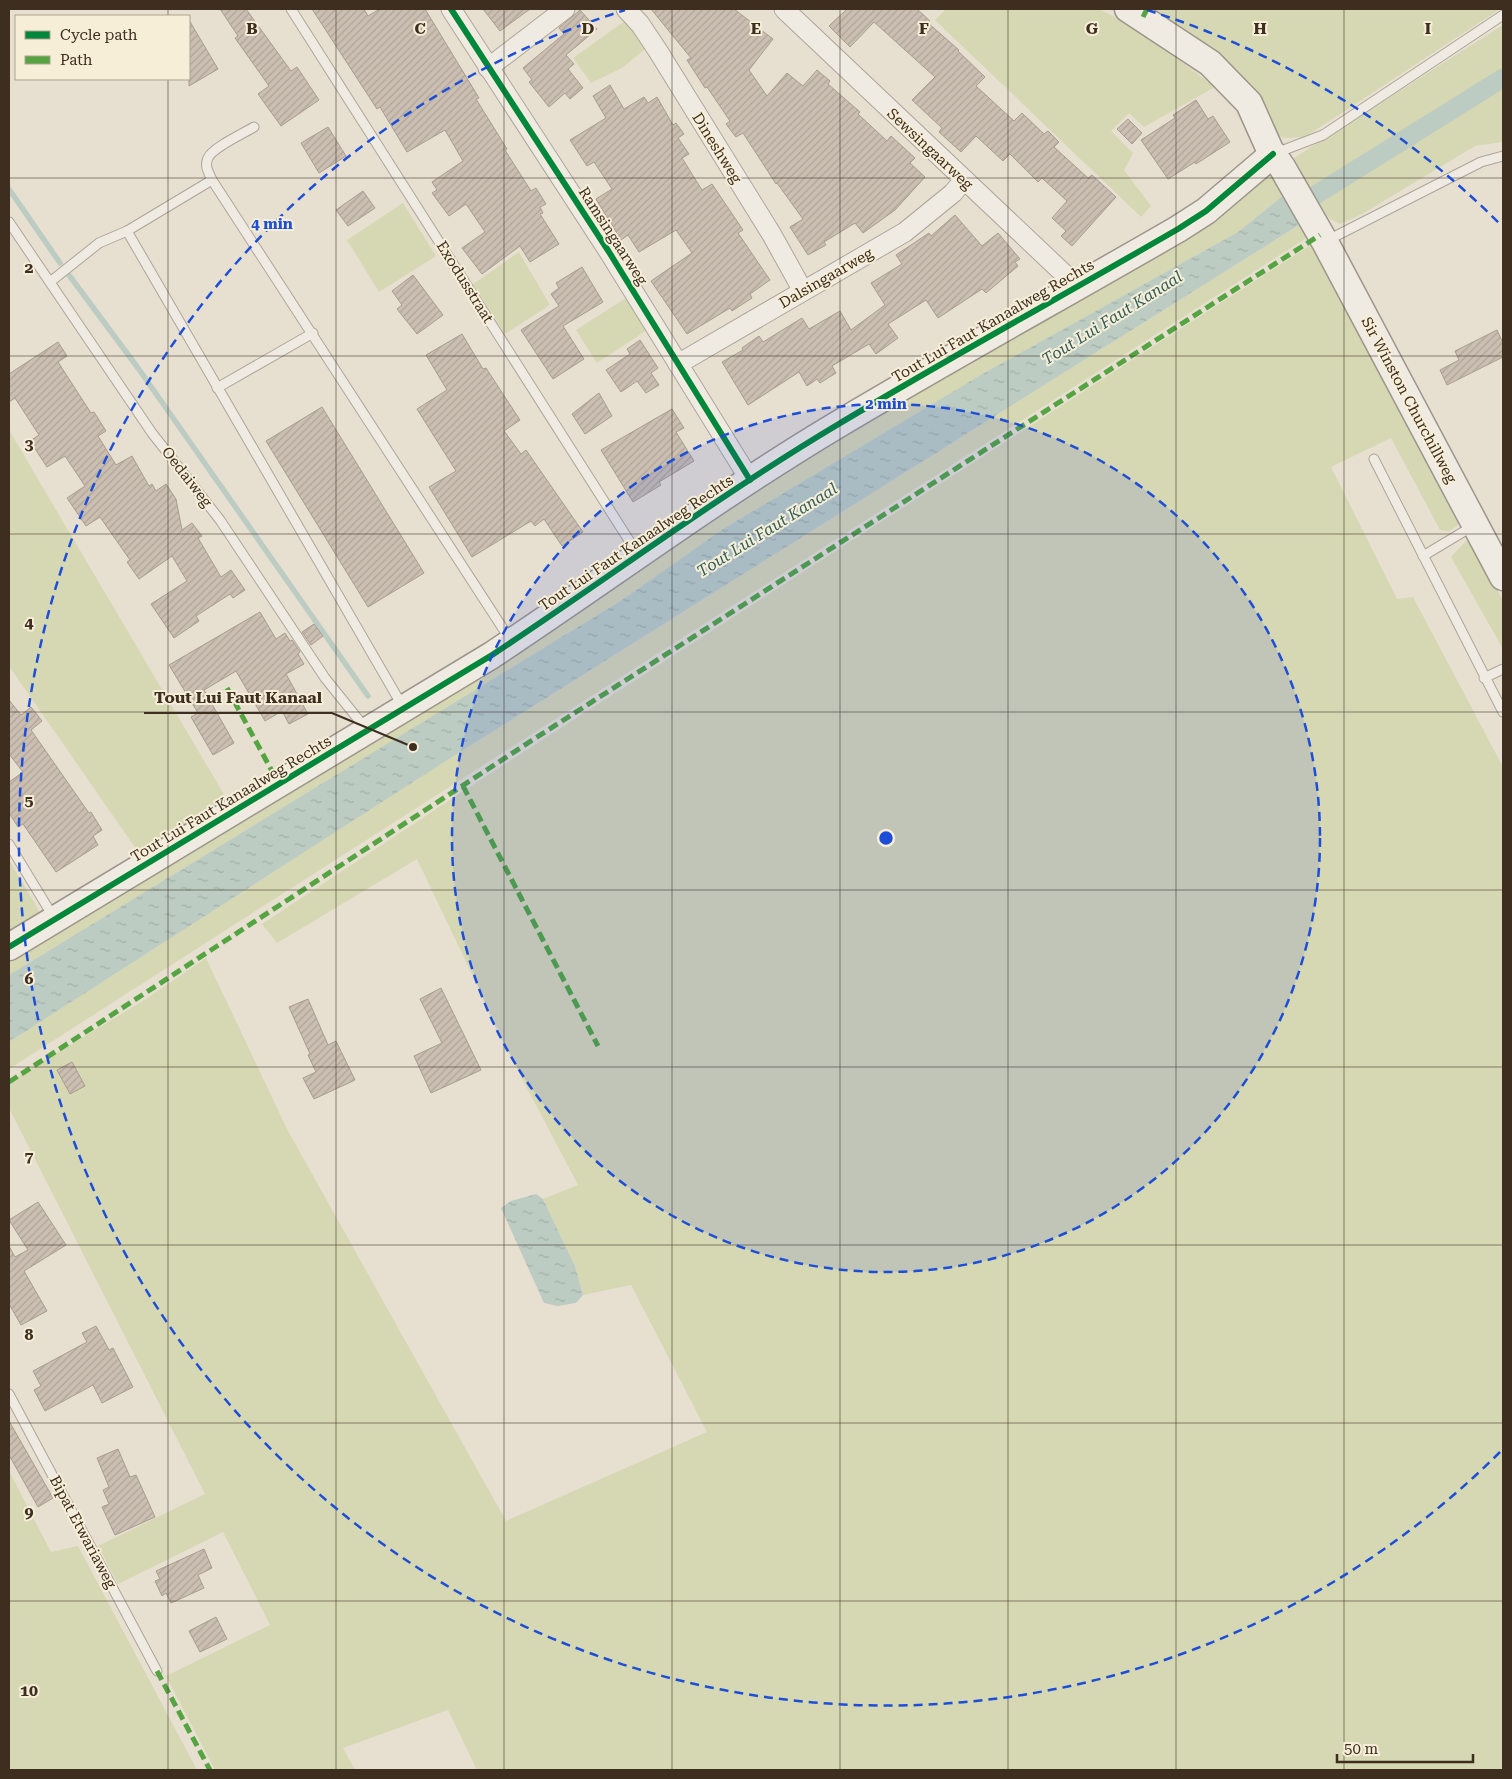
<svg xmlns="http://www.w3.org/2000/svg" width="1512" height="1779" font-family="'Roboto Serif',serif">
<defs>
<pattern id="water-ripples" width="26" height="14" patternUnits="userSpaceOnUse" patternTransform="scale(1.25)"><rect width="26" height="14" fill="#bcccc2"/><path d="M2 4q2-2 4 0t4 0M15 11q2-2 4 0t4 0" fill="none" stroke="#a2b0a6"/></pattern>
<pattern id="building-hatch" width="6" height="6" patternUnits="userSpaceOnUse" patternTransform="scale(1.25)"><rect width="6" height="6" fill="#cbbfb2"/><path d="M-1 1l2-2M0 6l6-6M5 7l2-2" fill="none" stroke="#afa499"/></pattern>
</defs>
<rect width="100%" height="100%" fill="#e7e0d1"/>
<!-- grass -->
<g fill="#d6d7b3">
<path d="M946,9H1099L1138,29L1215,87L1144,127L1129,113L1111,131L1133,153L1124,170L1151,206L1141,217L935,20Z"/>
<path d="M1157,9H1500L1305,137L1284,138L1272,133L1155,14Z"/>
<path d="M625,21L646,48L622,68L591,83L573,58Z"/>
<path d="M1503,25V142L1475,146L1362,214L1340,224L1329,218L1314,196L1294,158Z"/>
<path d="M1273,168L1285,194L1238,232L984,373L723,529L622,600L9,975V960L825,442Z"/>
<path d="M403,203L436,256L379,292L347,240Z"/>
<path d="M1299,225L1308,237L9,1069V1042L449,759Z"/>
<path d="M1314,243L1461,520L1457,526L1449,531L1440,530L1391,438L1331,467L1397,599L1413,597L1503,767V1770H477L448,1710L343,1748L355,1770H215L166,1676L270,1625L223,1532L118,1584L98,1546L205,1494L9,1108V1082L146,999L206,958L287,1129L506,1521L707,1432L631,1285L583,1295L575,1266L543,1199L578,1185L517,1069L417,859L277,943L262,924L474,784Z"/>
<path d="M519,252L550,305L505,334L473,284Z"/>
<path d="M626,298L647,330L597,363L576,330Z"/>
<path d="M9,430L229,803L141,856L9,666Z"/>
<path d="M1467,540L1473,544L1503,601V649L1451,557Z"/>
<path d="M9,860L41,914L9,933Z"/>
<path d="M9,1471L51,1552L78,1546L197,1770H9Z"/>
</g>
<!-- water -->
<g fill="url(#water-ripples)">
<path d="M1285,194L1299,225L449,759L9,1042V975L622,600L723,529L984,373L1238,232Z"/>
<path d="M536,1194L543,1199L575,1266L583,1295L576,1303L558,1306L544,1303L501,1208L511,1201Z"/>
</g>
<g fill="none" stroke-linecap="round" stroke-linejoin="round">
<!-- stream -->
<g stroke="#bcccc2" stroke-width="5.5">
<path d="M9,189L60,263"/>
<path d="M69,275L138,368L368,696"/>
</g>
<!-- canal -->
<path stroke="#bcccc2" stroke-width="19" d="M1293,209L1503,78"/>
</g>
<!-- building -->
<g fill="url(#building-hatch)" stroke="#a89c90">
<path d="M220,9H246L291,71L297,67L319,100L281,126L258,94L269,86L235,38L238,36Z"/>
<path d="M312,9H364L368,16L380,9H425L479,98L476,99L507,149L505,150L531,191L536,188L546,204L540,207L543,213L540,214L559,244L530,262L520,246L482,274L462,248L485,232L466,204L449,216L432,193L437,190L432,182L463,161L445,130L407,152L380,107L377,109Z"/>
<path d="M483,9H530L500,31Z"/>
<path d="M651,9H734L773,39L749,70L767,96L787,73L803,86L817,70L830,81L828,84L860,112L858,114L887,141L891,136L915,158L910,163L925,177L895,210L863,233L855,223L824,242L826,245L808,255L790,227L803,219L777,183L776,184L743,133L736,137L726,124L730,121L707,87L705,88L687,60L691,58Z"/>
<path d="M847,9H917L930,21L928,23L959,50L958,51L985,77L976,86L1014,121L1022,113L1044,134L1048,131L1059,142L1054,147L1088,178L1092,175L1116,197L1072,246L1061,236L1066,231L1052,218L1067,201L1042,178L1038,182L1010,154L1003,161L976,136L961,152L939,132L942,128L912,100L935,77L874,22L850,47L829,26Z"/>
<path d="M580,10L597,29L566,55L574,64L568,69L583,88L570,99L565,93L549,107L529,82L532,80L523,68L564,34L559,28Z"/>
<path d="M189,20L218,69L189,86Z"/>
<path d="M610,85L624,109L644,97L648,103L657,97L673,125L676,123L684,134L678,138L689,154L682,158L702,190L712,184L743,230L738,233L770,280L750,294L752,298L732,311L730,308L687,334L651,281L692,253L676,230L639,252L628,235L621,240L596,199L612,189L594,162L587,166L570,140L606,118L593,96Z"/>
<path d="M1196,100L1208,119L1213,116L1230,142L1196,164L1195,162L1168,179L1141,140L1175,118L1173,115Z"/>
<path d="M1128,119L1142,133L1132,144L1117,129Z"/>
<path d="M328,127L346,156L319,173L301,143Z"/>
<path d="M363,191L375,208L348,226L336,210Z"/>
<path d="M955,215L982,246L998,233L1020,259L1015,262L1018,266L986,293L982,289L938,318L926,300L888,324L898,338L876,354L869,344L832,366L836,373L820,383L817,379L807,386L799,372L748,405L722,362L743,350L742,348L759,336L763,342L802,318L809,329L840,311L851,330L885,305L871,283L902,264L896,255L929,233L931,236Z"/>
<path d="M582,267L603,302L563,326L584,359L553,379L521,330L559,306L551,294L559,288L556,283Z"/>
<path d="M413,275L443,315L417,334L397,309L402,305L392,291Z"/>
<path d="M1497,330L1503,343V357L1447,385L1440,370L1459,360L1455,351Z"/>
<path d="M462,334L483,369L486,368L520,420L504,431L521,454L526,450L583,532L562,546L544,519L535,526L531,521L472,557L429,487L456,471L417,409L447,390L426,355Z"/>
<path d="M640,340L658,368L651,373L659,385L646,393L637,381L621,392L606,370L630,354L627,349Z"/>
<path d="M58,342L67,356L58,362L91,413L94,412L106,431L98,436L116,465L132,456L149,486L152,484L156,491L166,484L176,499L182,530L192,523L202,536L198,538L221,577L231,570L245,590L233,598L230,594L196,616L199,621L174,638L151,604L187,581L172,556L139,579L127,562L130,560L100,517L86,526L67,498L85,486L65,456L47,467L30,441L39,435L15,398L9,402V374Z"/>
<path d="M599,393L612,416L585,434L572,414Z"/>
<path d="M322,407L424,573L368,607L266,441Z"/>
<path d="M672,409L684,428L676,432L694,461L659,482L661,485L633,502L601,450Z"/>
<path d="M260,612L276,639L285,633L290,641L292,640L300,652L298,654L304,664L286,674L308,714L289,724L282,711L265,721L236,671L204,690L234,743L213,755L191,717L198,713L169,665Z"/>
<path d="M314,624L323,636L311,645L302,632Z"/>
<path d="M9,700L21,715L31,707L42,721L31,730L89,813L91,812L102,830L93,836L98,845L56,872L23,824L18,827L9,813V782L23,772L9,754Z"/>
<path d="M441,988L481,1070L431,1093L414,1056L442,1043L420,999Z"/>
<path d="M308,999L328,1045L336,1041L355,1080L314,1099L303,1078L316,1072L308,1055L310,1054L289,1007Z"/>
<path d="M72,1062L85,1086L70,1094L57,1070Z"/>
<path d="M38,1202L66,1245L24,1271L47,1311L21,1325L9,1304V1246L15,1257L28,1250L9,1220Z"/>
<path d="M96,1326L109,1350L113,1348L133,1387L102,1403L93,1385L45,1411L34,1390L41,1386L33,1371L87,1342L82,1333Z"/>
<path d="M9,1421L53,1498L38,1507L9,1455Z"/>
<path d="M118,1449L130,1477L136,1475L155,1517L115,1535L102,1507L109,1504L103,1490L109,1487L97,1458Z"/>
<path d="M204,1549L212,1568L198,1575L204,1588L171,1603L166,1593L162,1596L155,1581L160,1579L156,1571Z"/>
<path d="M216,1617L227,1639L200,1652L189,1631Z"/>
</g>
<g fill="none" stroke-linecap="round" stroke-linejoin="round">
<!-- lane casing -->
<g stroke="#ada599" stroke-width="11">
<g id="lane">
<path d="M291,9L637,553"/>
<path d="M254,127C244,133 212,148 208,158C204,166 209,173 212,180L511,641"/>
<path d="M1276,153L1323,135L1503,15"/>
<path d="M9,222L152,433L220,520L325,678L366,729"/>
<path d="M127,231L403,707"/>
<path d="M1328,240L1481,162L1503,156"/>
<path d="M50,282L99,243L127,231L212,180"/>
<path d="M217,388L313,333"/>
<path d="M1374,459L1503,712"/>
<path d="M1423,556L1473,526"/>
<path d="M1484,678L1503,669"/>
<path d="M9,844L54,918"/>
<path d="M9,1394L157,1671"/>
</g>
</g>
<!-- street casing -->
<g stroke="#ada599" stroke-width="21">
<g id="street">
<path d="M451,9L609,252L750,480"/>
<path d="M626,9L640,24L658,51L772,235L803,291"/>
<path d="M784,9L1078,287"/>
<path d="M488,68L565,9"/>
<path d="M678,364L905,232L953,193L964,180"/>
</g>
</g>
<!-- secondary casing -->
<g stroke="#9c958a" stroke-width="29">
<g id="secondary">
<path d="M1128,9L1210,63L1249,103L1270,150L1282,167L1325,242L1503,577"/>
<path d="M9,947L492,655C607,579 718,496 837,425C949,358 1064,295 1178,229L1206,211L1273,154"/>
</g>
</g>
<!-- lane -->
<use href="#lane" stroke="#efebe3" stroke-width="9"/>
<!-- street -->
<use href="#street" stroke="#efebe3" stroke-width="19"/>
<!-- secondary -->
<use href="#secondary" stroke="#efebe3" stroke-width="26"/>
<!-- quiet -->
<g stroke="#54a441" stroke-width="5" stroke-dasharray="10 5" stroke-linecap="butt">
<path d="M1143,17L1147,9"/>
<path d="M227,688L279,784"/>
<path d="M463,786L598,1046"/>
<path d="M9,1082L534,739L1320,235"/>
<path d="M157,1671L210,1770"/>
</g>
<!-- cycleway casing -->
<g stroke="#f7eed8" stroke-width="9">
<g id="cycleway">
<path d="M451,9L609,252L750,480"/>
<path d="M9,947L492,655C607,579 718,496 837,425C949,358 1064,295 1178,229L1206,211L1273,154"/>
</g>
</g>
<!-- cycleway -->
<use href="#cycleway" stroke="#00873e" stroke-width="6"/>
</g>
<!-- grid -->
<path fill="none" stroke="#3d2e20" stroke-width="1" stroke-opacity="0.55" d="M168,9V16M336,9V1770M504,9V1770M672,9V1770M840,9V1770M1008,9V1770M1176,9V1770M1344,9V1770M168,79V1770M9,178H1503M9,356H1503M9,534H1503M9,712H1503M9,890H1503M9,1067H1503M9,1245H1503M9,1423H1503M9,1601H1503"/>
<!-- distance rings -->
<circle cx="886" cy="838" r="434" fill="#1d4ed8" fill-opacity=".12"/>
<g fill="none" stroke="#1d4ed8" stroke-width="2.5" stroke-dasharray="9 6">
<circle cx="886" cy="838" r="434"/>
<path d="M1500 1452A868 868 0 1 1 625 10M1147 10A868 868 0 0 1 1500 224"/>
</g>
<g text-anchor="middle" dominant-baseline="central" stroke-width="4" stroke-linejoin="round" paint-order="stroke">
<!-- street labels -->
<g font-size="15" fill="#3d2e20" stroke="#f7eed8">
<text transform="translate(717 148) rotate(58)">Dineshweg</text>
<text transform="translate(930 149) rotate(43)">Sewsingaarweg</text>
<text transform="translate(613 236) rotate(57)">Ramsingaarweg</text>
<text transform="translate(826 278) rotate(-30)">Dalsingaarweg</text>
<text transform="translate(465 282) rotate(58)">Exodusstraat</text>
<text transform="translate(993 321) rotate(-30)">Tout Lui Faut Kanaalweg Rechts</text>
<text transform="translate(1409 400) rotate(62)">Sir Winston Churchillweg</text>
<text transform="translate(187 477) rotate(52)">Oedaiweg</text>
<text transform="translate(636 543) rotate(-34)">Tout Lui Faut Kanaalweg Rechts</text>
<text transform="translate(231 799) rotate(-31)">Tout Lui Faut Kanaalweg Rechts</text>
<text transform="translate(83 1532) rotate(62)">Bipat Etwariaweg</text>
</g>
<!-- water labels -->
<g font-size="16" font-style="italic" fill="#2f5d5a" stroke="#f7eed8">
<text transform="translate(1112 318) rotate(-32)">Tout Lui Faut Kanaal</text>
<text transform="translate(767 530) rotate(-32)">Tout Lui Faut Kanaal</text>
</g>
</g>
<g font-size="16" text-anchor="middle" font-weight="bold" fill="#3d2e20" stroke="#f7eed8" stroke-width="4" stroke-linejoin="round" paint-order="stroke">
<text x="252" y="34">B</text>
<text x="420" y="34">C</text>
<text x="588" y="34">D</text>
<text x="756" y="34">E</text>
<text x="924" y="34">F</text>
<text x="1092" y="34">G</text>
<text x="1260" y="34">H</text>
<text x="1428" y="34">I</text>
<text x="29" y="273">2</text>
<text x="29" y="450">3</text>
<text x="29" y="628">4</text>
<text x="29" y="806">5</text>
<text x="29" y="984">6</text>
<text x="29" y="1162">7</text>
<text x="29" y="1340">8</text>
<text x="29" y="1518">9</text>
<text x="29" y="1696">10</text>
</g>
<circle cx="886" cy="838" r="8" fill="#1d4ed8" stroke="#f7eed8" stroke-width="2.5"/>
<g font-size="15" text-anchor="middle" font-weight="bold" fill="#1d4ed8" stroke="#f7eed8" stroke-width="4" stroke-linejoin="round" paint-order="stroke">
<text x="272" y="229">4 min</text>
<text x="886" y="409">2 min</text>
</g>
<!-- callouts -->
<path fill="none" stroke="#3d2e20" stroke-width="2" d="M413 747L332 713H144"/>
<circle fill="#3d2e20" stroke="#f7eed8" stroke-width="2" cx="413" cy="747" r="5"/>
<g font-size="16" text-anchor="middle" font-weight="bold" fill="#3d2e20" stroke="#f7eed8" stroke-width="4" stroke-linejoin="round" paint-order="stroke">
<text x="238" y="703">Tout Lui Faut Kanaal</text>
</g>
<!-- border -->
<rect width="1512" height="1779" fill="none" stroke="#3d2e20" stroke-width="20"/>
<!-- legend -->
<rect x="15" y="15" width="175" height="65" fill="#f7eed8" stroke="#ada18e"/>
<rect x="25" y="31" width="25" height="8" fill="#00873e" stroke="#ada18e"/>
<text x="60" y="40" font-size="15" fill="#3d2e20">Cycle path</text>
<rect x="25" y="56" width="25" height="8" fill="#54a441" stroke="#ada18e"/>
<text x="60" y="65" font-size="15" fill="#3d2e20">Path</text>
<!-- scale -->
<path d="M1337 1754v8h136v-8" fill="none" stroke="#3d2e20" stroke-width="2.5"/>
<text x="1344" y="1754" font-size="15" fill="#3d2e20" stroke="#f7eed8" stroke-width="4" paint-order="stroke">50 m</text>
</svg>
